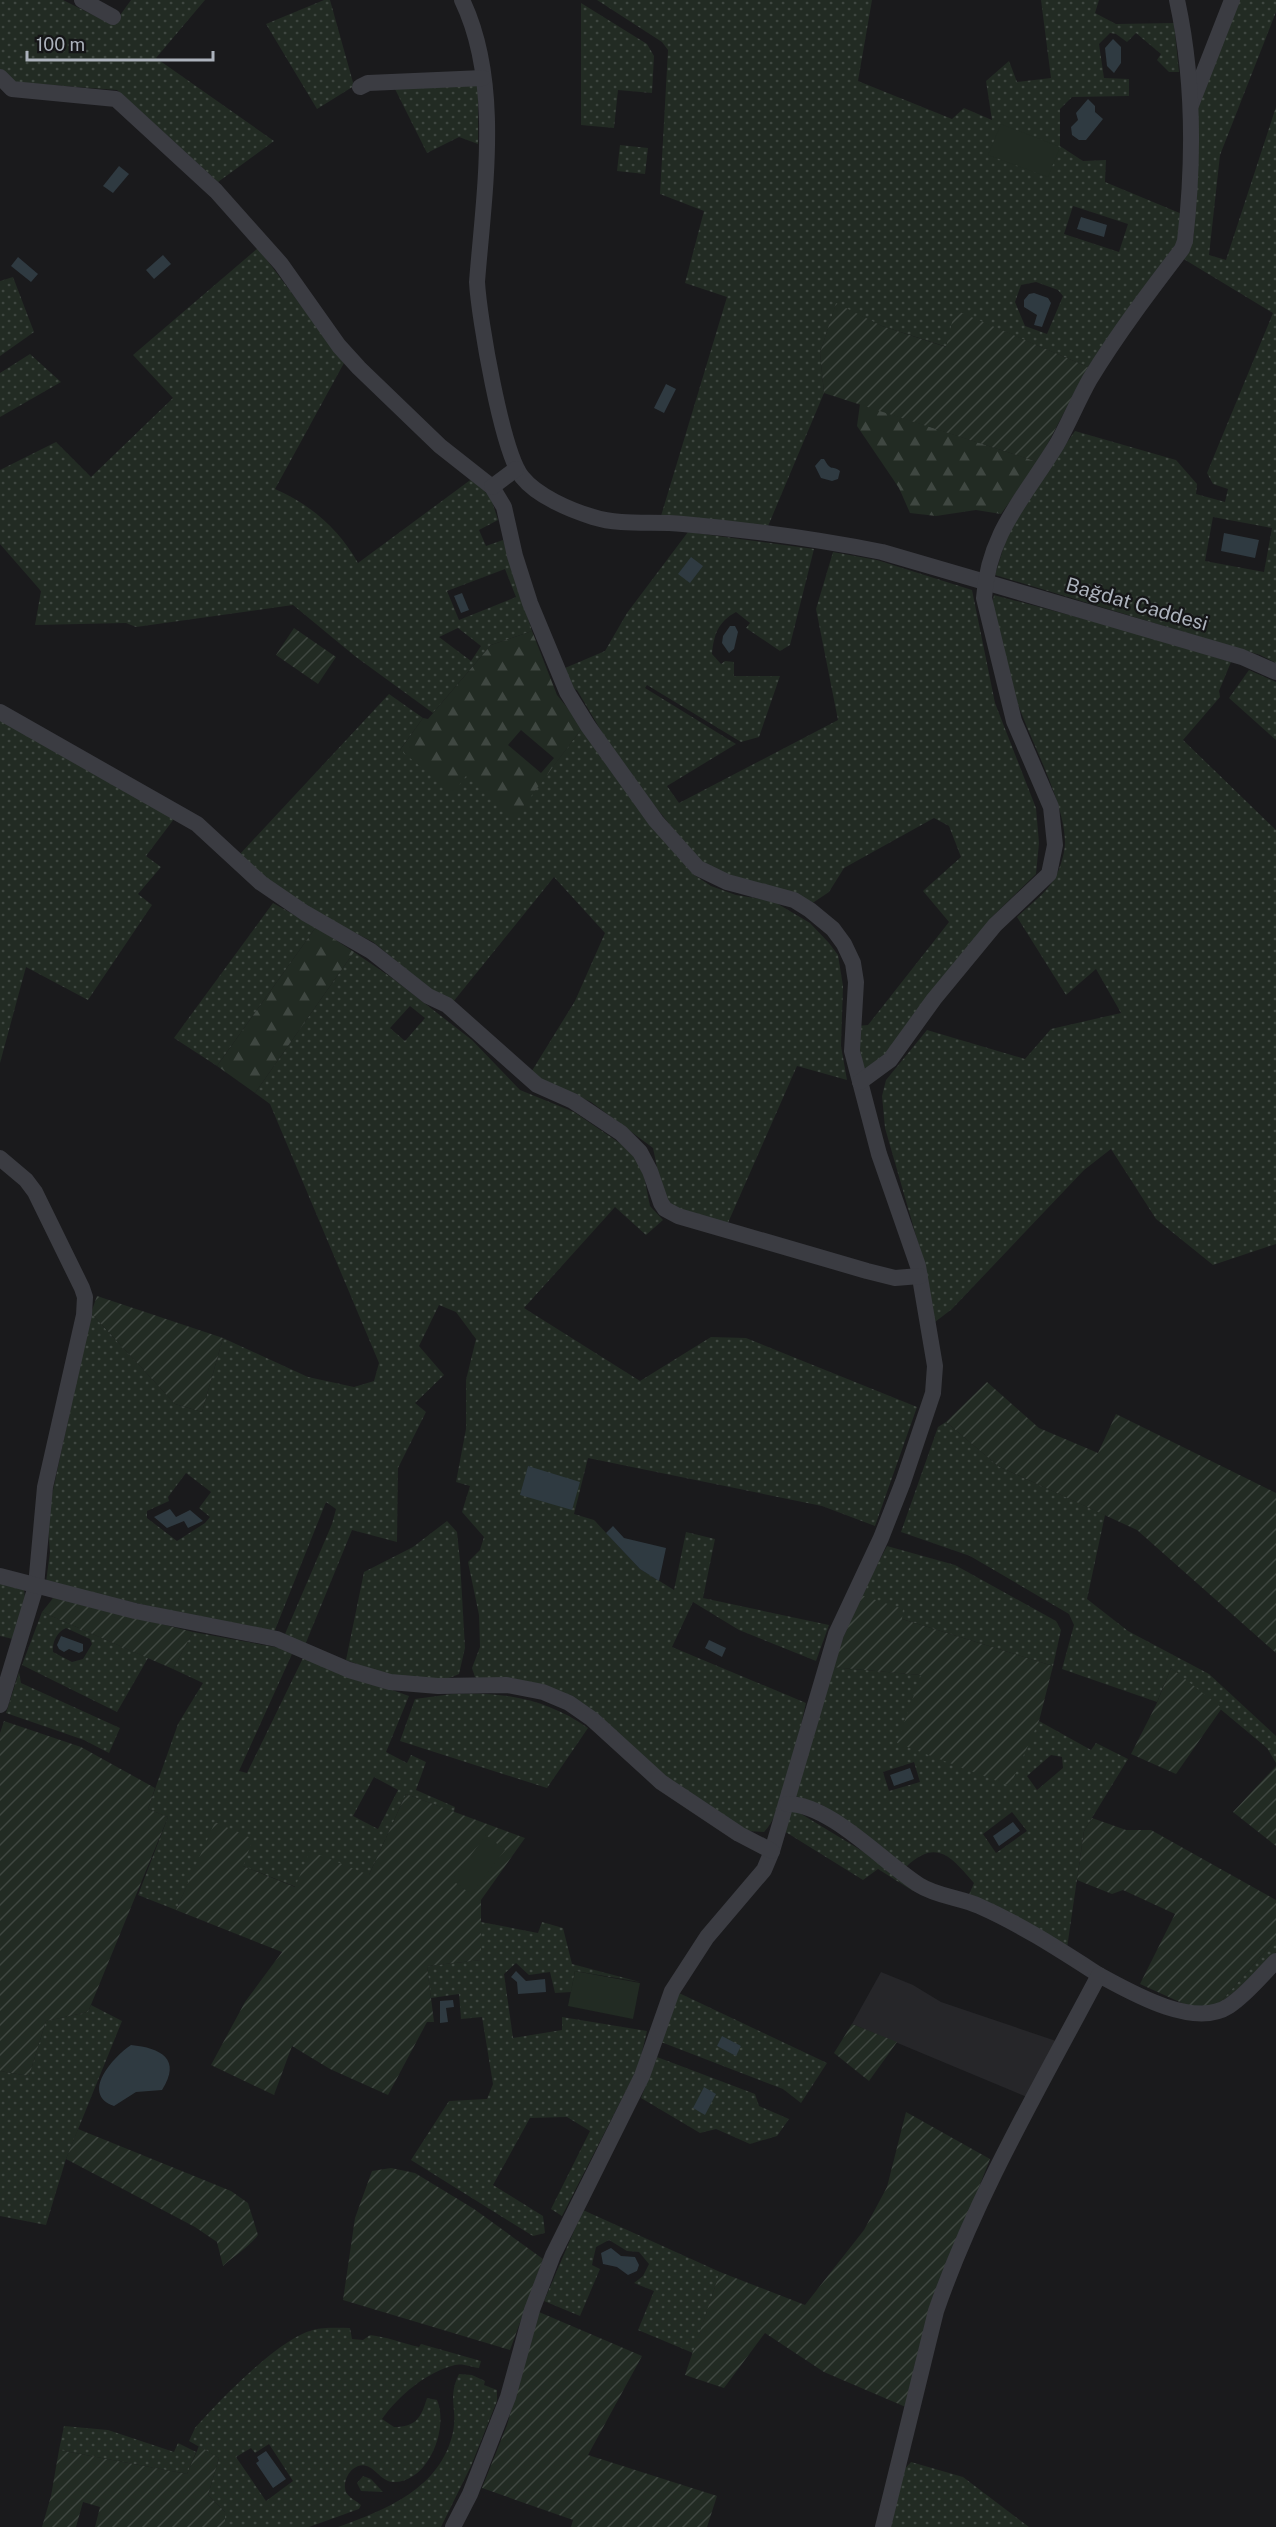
<svg xmlns="http://www.w3.org/2000/svg" width="1276" height="2527" font-family="'Public Sans',sans-serif">
<defs>
<pattern id="grass-dots" width="8" height="8" patternUnits="userSpaceOnUse" patternTransform="scale(1.5)"><rect width="8" height="8" fill="#222b23"/><path d="M2 2h.1M6 6h.1" fill="none" stroke="#3f4741" stroke-width="1.8" stroke-linecap="round"/></pattern>
<pattern id="forest-firs" width="22" height="20" patternUnits="userSpaceOnUse" patternTransform="scale(1.5)"><rect width="22" height="20" fill="#222b23"/><path d="M5 1l3.5 6h-7zM16 11l3.5 6h-7z" fill="#3f4741"/></pattern>
<pattern id="garden-furrows" width="10" height="10" patternUnits="userSpaceOnUse" patternTransform="scale(1.5)"><rect width="10" height="10" fill="#222b23"/><path d="M-1 1l2-2M0 10L10 0M9 11l2-2" fill="none" stroke="#3f4741"/></pattern>
</defs>
<rect width="100%" height="100%" fill="#1a1a1c"/>
<!-- built -->
<path fill="#262629" d="M881,1972L913,1985L941,2002L1056,2041L1027,2097L852,2024Z"/>
<!-- grass -->
<g fill="url(#grass-dots)" fill-rule="evenodd">
<path d="M0,0H63L113,25L131,0H205L156,58L274,141L218,182L117,90L12,82L0,69Z"/>
<path d="M324,0H330L354,86L317,109L266,24Z"/>
<path d="M597,0H872L858,81L952,119L964,108L992,120L986,81L1009,61L1017,82L1051,78L1041,0H1099L1095,13L1116,24L1174,23L1179,72H1169L1157,60L1161,54L1136,33L1127,42L1116,34L1110,33L1099,44L1104,78L1129,79V96L1072,97L1060,109V146L1083,161L1106,160L1105,182L1182,214L1179,241L1088,367L956,311L947,347L882,326L836,304L820,353L824,393L766,531L661,516L727,297L685,283L704,211L660,194L668,50L662,42ZM1073,206L1128,224L1119,252L1064,234ZM1036,282L1058,290L1063,296L1047,334L1025,326L1015,302L1021,285Z"/>
<path d="M1237,0H1276V12L1220,155L1209,255L1226,260L1276,107V663L1260,655L995,575L1012,520L1075,431L1176,460L1197,484L1196,494L1225,502L1228,489L1213,484L1207,473L1273,313L1182,258L1190,250L1194,234L1195,109ZM1213,517L1272,528L1264,572L1205,561Z"/>
<path d="M581,3L647,44L654,56L652,93L618,90L614,128L581,125Z"/>
<path d="M478,84V144L459,137L427,153L395,89Z"/>
<path d="M620,145L648,148L645,174L617,171Z"/>
<path d="M258,248L344,363L275,489C310,504 339,529 358,563L473,478L491,498L498,520L479,530L486,546L503,540L532,631L491,645L433,713L356,657L293,605L136,627L126,623L35,625L41,591L0,544V470L56,442L91,477L173,398L133,355ZM505,569L516,597L459,620L447,591ZM458,628L481,646L471,661L439,637Z"/>
<path d="M13,277L34,332L0,356V281Z"/>
<path d="M30,354L61,382L0,417V373Z"/>
<path d="M688,532L814,549L790,645L780,651L746,628L750,623L736,612C718,622 714,634 712,654L721,664L725,661L734,662V676H780L759,737L741,742L647,685L645,688L736,744L667,786L679,803L838,720L816,609L833,552L877,560L972,590L995,703L1036,808L1039,843L1036,874L993,916L884,1057L863,1071L857,1026L868,1025L949,922L923,891L961,857L949,826L934,818L844,868L829,892L811,904L725,876L702,865L619,761L577,690L573,689L565,668L605,651L627,613Z"/>
<path d="M994,595L1133,632L1231,662L1219,691L1220,697L1183,740L1276,830V1244L1213,1265L1156,1219L1111,1149L1084,1170L952,1309L935,1322L925,1267L885,1128L882,1096L886,1080L927,1030L1025,1059L1051,1029L1121,1013L1096,969L1066,995L1017,917C1041,895 1057,886 1064,852C1072,813 1027,736 1015,695C1006,665 1000,635 992,606Z"/>
<path d="M1249,670L1276,682V740L1229,698Z"/>
<path d="M389,694L423,718L400,750L469,771L514,818L583,727L648,821L693,874L711,886L736,895L773,901L810,923L829,943L838,955L843,986L841,1046L847,1080L797,1066L727,1225L674,1208L663,1197L653,1148L591,1102L530,1074L575,1001L605,933L554,877L453,1002L439,996L373,942L312,911L256,871L240,854Z"/>
<path d="M0,720L174,819L146,856L161,867L138,894L152,905L88,1000L26,967L0,1063Z"/>
<path d="M273,903L316,927L217,1066L174,1038Z"/>
<path d="M354,952L392,978L472,1040L520,1090L574,1112L627,1148L641,1161L650,1206L663,1220L646,1235L615,1207L524,1308L640,1381L711,1337L746,1338L917,1407L875,1526L822,1506L588,1458L574,1514L594,1520L640,1569L674,1590L686,1532L715,1539L703,1598L829,1625L816,1661L739,1630L693,1602L672,1647L806,1703C798,1736 786,1810 764,1832L748,1831L666,1779L571,1700L483,1682L475,1677L472,1668L480,1647L479,1615L468,1562L480,1550L484,1537L462,1512L470,1486L456,1482L466,1429V1380L476,1339L456,1312L439,1305L419,1346L444,1375L415,1403L426,1412L398,1468L397,1542L352,1530L305,1645L285,1634L332,1524L336,1509L326,1502L273,1635L46,1582L50,1552L47,1518L91,1313L175,1404L202,1412L223,1338L308,1377L354,1387L374,1381L379,1363L270,1104L255,1093ZM410,1006L425,1018L405,1041L390,1028ZM186,1473L211,1492L199,1508L210,1517L205,1523L177,1541L147,1518V1511L169,1501L168,1497Z"/>
<path d="M946,1422L998,1466L1105,1515L1087,1599L1128,1631L1209,1674L1276,1736V1763L1267,1748L1171,1668L1157,1702L1062,1669L1074,1625L1069,1614L970,1556L901,1532L938,1427Z"/>
<path d="M447,1521L457,1532L460,1561L465,1648L459,1674C423,1691 381,1673 346,1660L364,1572L413,1547Z"/>
<path d="M887,1546L955,1565L1056,1621L1061,1630L1053,1666L902,1619L861,1595Z"/>
<path d="M0,1581L24,1588L25,1599L13,1639L0,1636Z"/>
<path d="M42,1612L148,1658L117,1712L22,1665ZM66,1628L90,1639L92,1644L83,1659L72,1662L53,1652C52,1642 57,1632 66,1628Z"/>
<path d="M193,1632L280,1648L292,1654L239,1771L247,1773L303,1658L409,1696L386,1752L407,1763L411,1755L426,1762L416,1790L455,1807L454,1812L406,1794L369,1875L296,1887L243,1866L216,1822L176,1910L138,1895L168,1817L148,1809L178,1724L203,1683L173,1669ZM374,1777L398,1790L378,1829L353,1816Z"/>
<path d="M831,1667L921,1675L1033,1732L1039,1721L1091,1750L1096,1743L1128,1759L1084,1831L1067,1948L968,1897L974,1883C952,1858 937,1837 906,1867L835,1817L822,1805L795,1796ZM1051,1755L1062,1757L1063,1768L1037,1790L1027,1776ZM914,1762L920,1782L889,1791L883,1772ZM1012,1812L1027,1831L996,1853L983,1834Z"/>
<path d="M19,1672L21,1683L120,1728L109,1753L84,1740L6,1713Z"/>
<path d="M452,1694C502,1691 547,1699 588,1728L547,1788L400,1741L415,1699Z"/>
<path d="M791,1812H798L882,1863L915,1889L913,1891L878,1869L863,1880L784,1831Z"/>
<path d="M481,1922L538,1933L542,1922L563,1928L572,1964L640,1982L575,1971L571,1992L555,1993L550,1972L529,1975L516,1963L504,1974L513,2038L562,2030V2017L647,2031L639,2065L562,2216L551,2209L590,2131L567,2117L530,2118L493,2185L543,2216L545,2233L533,2236L411,2160L449,2101L487,2099L493,2084L482,2017L461,2019L459,1994L431,1998L427,1966L481,1960Z"/>
<path d="M1276,1939V1952L1257,1973L1217,2006Z"/>
<path d="M679,1993L827,2063L801,2103L783,2089L661,2042Z"/>
<path d="M91,2005L122,2021L66,2159L46,2225L0,2216V2071L29,2076L46,2021L88,2012Z"/>
<path d="M657,2057L755,2094L759,2106L789,2119L777,2136L750,2144L716,2129L700,2133L641,2098Z"/>
<path d="M583,2210L720,2272L693,2353L638,2330L654,2291L634,2283L643,2276L649,2264L639,2252L627,2251L609,2240L596,2247L592,2265L600,2269L580,2316L544,2301Z"/>
<path d="M350,2328L352,2339L363,2340L370,2335C387,2337 402,2343 419,2347L421,2344L481,2361L479,2368C472,2367 462,2363 455,2365C427,2372 399,2395 382,2419L394,2427C416,2427 421,2418 427,2398L437,2400C449,2427 429,2483 393,2482C378,2482 371,2456 353,2469C349,2472 345,2479 345,2485C344,2496 353,2498 361,2505L359,2509L309,2527H225V2512L208,2495L219,2458L189,2441L195,2428C219,2401 278,2339 313,2330C324,2327 338,2328 350,2328ZM269,2444L293,2481L266,2501L236,2457L251,2448L255,2453Z"/>
<path d="M459,2374L472,2375L485,2381L484,2385L497,2390V2401L471,2466L441,2527H338C386,2510 441,2488 453,2432C458,2409 447,2398 459,2374Z"/>
<path d="M64,2426L108,2430L174,2452L178,2443L196,2452L187,2474L59,2450Z"/>
<path d="M911,2462L963,2477L1029,2527H891L903,2471Z"/>
<path d="M363,2476L371,2479L383,2492L361,2491L357,2483Z"/>
</g>
<!-- forest -->
<g fill="url(#forest-firs)" fill-rule="evenodd">
<path d="M860,404L1038,462L1001,514L976,510L936,516L910,513L899,488L857,426Z"/>
<path d="M532,631L557,695L583,727L514,819L469,772L453,793L400,750L423,718L428,719L491,645ZM521,730L554,758L541,773L508,745Z"/>
<path d="M316,927L354,952L255,1093L217,1066Z"/>
</g>
<!-- garden -->
<g fill="url(#garden-furrows)">
<path d="M836,303L882,326L946,347L955,310L1088,367L1038,462L824,393L820,353Z"/>
<path d="M294,628L336,657L318,684L276,655Z"/>
<path d="M97,1296L223,1338L202,1412L175,1404L91,1313Z"/>
<path d="M987,1382L1039,1428L1098,1453L1116,1414L1276,1493V1653L1137,1530L998,1466L946,1422Z"/>
<path d="M861,1595L903,1609L902,1619L1053,1666L1039,1721L1010,1786L897,1743L921,1675L831,1667Z"/>
<path d="M54,1597L193,1632L173,1669L42,1612Z"/>
<path d="M1171,1668L1222,1708L1176,1774L1131,1754L1156,1705Z"/>
<path d="M4,1721L81,1747L155,1788L148,1809L168,1817L88,2012L46,2021L29,2076L0,2071V1733Z"/>
<path d="M1276,1766V1846L1233,1812Z"/>
<path d="M406,1794L525,1838L481,1900V1960L427,1966L434,2022H427L388,2095L330,2069L292,2046L274,2095L211,2065L245,2002L282,1952L176,1910L215,1822L253,1839L243,1866L295,1887L310,1851L369,1875Z"/>
<path d="M1092,1818L1126,1830H1151L1276,1900V1939L1217,2006L1195,2009L1140,1984L1175,1914L1123,1890L1112,1894L1077,1880L1084,1831Z"/>
<path d="M852,2024L897,2042L869,2081L834,2053Z"/>
<path d="M906,2112L990,2159L955,2249L908,2408L824,2372L765,2333L724,2388L685,2375L720,2272L805,2305L864,2230L887,2187Z"/>
<path d="M78,2129L231,2191L248,2203L258,2235C248,2248 235,2255 223,2266L217,2242L195,2227L66,2159Z"/>
<path d="M391,2168L415,2173L474,2209L543,2259L510,2350L343,2300L355,2218L372,2171Z"/>
<path d="M539,2312L642,2356L588,2455L717,2496L707,2527H571L573,2520L482,2488L507,2425Z"/>
<path d="M199,2446L219,2458L208,2495L225,2512V2527H95L100,2507L83,2502L76,2527H42L51,2496L59,2450L187,2474Z"/>
</g>
<!-- pitch -->
<g fill="#222b23">
<path d="M1001,124L1060,147L1048,177L988,155Z"/>
<path d="M486,1835L505,1850L471,1894L452,1880Z"/>
<path d="M575,1971L640,1983L633,2019L568,2006Z"/>
</g>
<!-- water -->
<g fill="#2f3a41">
<path d="M1113,39L1121,47V63L1114,73L1107,66L1105,48Z"/>
<path d="M1088,99L1095,106V112L1103,119L1086,140H1079L1072,135L1071,127L1078,120L1076,113Z"/>
<path d="M119,166L129,174L113,193L103,186Z"/>
<path d="M1081,217L1107,225L1104,237L1077,229Z"/>
<path d="M163,255L171,264L154,279L146,270Z"/>
<path d="M18,257L38,274L31,282L11,266Z"/>
<path d="M1034,293L1048,298L1051,303L1042,327L1034,325L1037,315L1024,307V300L1029,294Z"/>
<path d="M666,384L676,389L664,413L654,408Z"/>
<path d="M821,459H824C832,473 831,464 840,471L838,479L832,481L821,478L815,466Z"/>
<path d="M1224,533L1259,540L1255,558L1221,551Z"/>
<path d="M691,557L703,566L690,583L678,574Z"/>
<path d="M462,593L469,610L461,613L454,596Z"/>
<path d="M730,626H735L738,632L734,649L729,653L722,643L723,636Z"/>
<path d="M528,1466L580,1482L572,1510L520,1495Z"/>
<path d="M170,1509L176,1517L190,1510L203,1521L188,1528L184,1521L167,1528L154,1517Z"/>
<path d="M613,1526L624,1538L666,1548L659,1581L640,1569L606,1533Z"/>
<path d="M61,1636L83,1644V1651L79,1653L69,1649L64,1652L59,1649L57,1645Z"/>
<path d="M709,1640L726,1648L722,1657L705,1648Z"/>
<path d="M910,1768L914,1779L894,1786L890,1775Z"/>
<path d="M1013,1822L1020,1831L999,1846L993,1836Z"/>
<path d="M516,1971L526,1981L545,1979L546,1992L518,1994L517,1982L511,1977Z"/>
<path d="M453,2000L454,2007L446,2008L448,2022L440,2023V2001Z"/>
<path d="M722,2036L741,2046L736,2056L717,2046Z"/>
<path d="M131,2045C161,2048 182,2059 162,2090L136,2092L114,2106C80,2094 113,2057 131,2045Z"/>
<path d="M704,2087L716,2094L705,2115L693,2108Z"/>
<path d="M611,2248L621,2256L635,2257L639,2265L637,2271L628,2275L617,2267L603,2264L601,2253Z"/>
<path d="M266,2451L286,2479L273,2488L256,2463L259,2461L257,2457Z"/>
</g>
<g fill="none" stroke-linecap="round" stroke-linejoin="round">
<!-- minor -->
<g stroke="#3b3c42" stroke-width="16">
<path d="M82,0L113,17"/>
<path d="M462,0C502,83 484,192 477,282C479,318 502,452 522,477C537,496 570,510 593,517C622,526 653,521 683,524C750,530 817,539 882,552L1242,657L1276,672"/>
<path d="M0,77L12,89L116,99L216,191L281,264L339,346L359,368L440,446L492,487L504,507L515,556L530,603L567,692L588,726L656,821L698,868L727,882L794,900L810,910L833,929L844,944L853,963L856,982L852,1051L879,1154L918,1266L935,1366L933,1393L903,1482L881,1538L836,1634L772,1851L764,1870L707,1937L672,1991L642,2076L553,2255L532,2310L508,2397L470,2494L453,2527"/>
<path d="M360,87L368,83L483,78"/>
<path d="M1191,105L1232,0"/>
<path d="M492,487L516,469"/>
<path d="M0,712L197,824L261,883L305,913L371,951L428,996L447,1005L537,1085L573,1101L621,1133L640,1152L650,1171L661,1203L665,1209L678,1216L867,1271L895,1278L920,1276"/>
<path d="M860,1082L890,1060L934,999L995,925L1049,874L1055,845L1051,807L1014,721L984,598C988,533 1025,497 1057,444C1069,423 1078,400 1090,379C1118,333 1150,291 1182,249L1185,241C1194,162 1194,78 1177,0"/>
<path d="M0,1158L26,1180L35,1192L82,1288L85,1297L84,1315L45,1487L36,1586L0,1705"/>
<path d="M0,1576L135,1611L277,1639L349,1670L390,1682L438,1686L507,1685L543,1692L569,1703L592,1719L661,1782L739,1834L772,1851"/>
<path d="M787,1804C829,1803 884,1863 919,1885C936,1896 961,1898 979,1906C1022,1925 1060,1950 1099,1975"/>
<path d="M883,2527L936,2311C977,2193 1041,2085 1099,1975C1132,1993 1194,2029 1229,2006C1247,1994 1261,1976 1276,1961"/>
</g>
</g>
<g text-anchor="middle" dominant-baseline="central" stroke-width="4.5" stroke-linejoin="round" paint-order="stroke">
<!-- street labels -->
<g font-size="20" fill="#acb2bc" stroke="#151517">
<text transform="translate(1137 604) rotate(16)">Bağdat Caddesi</text>
</g>
</g>
<!-- scale -->
<path d="M27 51v9h186v-9" fill="none" stroke="#acb2bc" stroke-width="3"/>
<text x="36" y="51" font-size="18" fill="#acb2bc" stroke="#151517" stroke-width="4.5" paint-order="stroke">100 m</text>
</svg>
